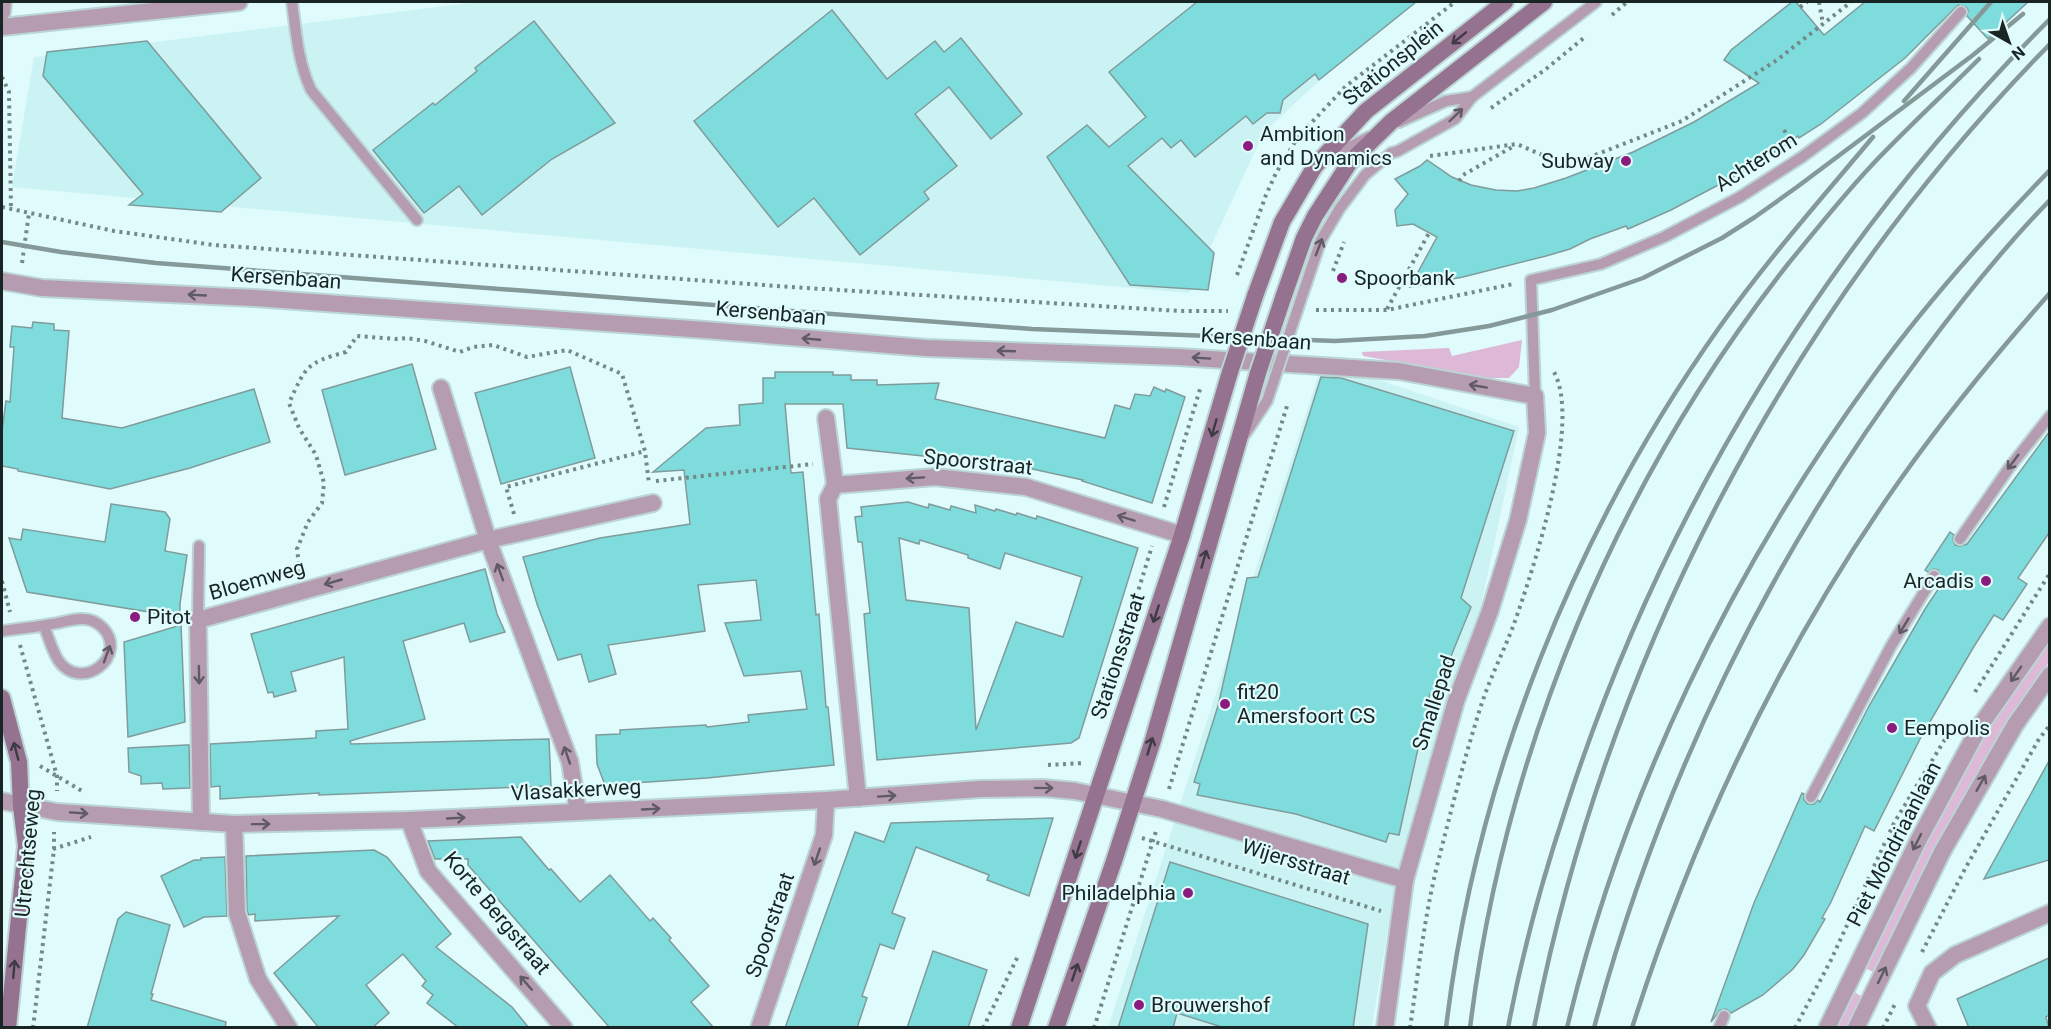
<svg xmlns="http://www.w3.org/2000/svg" width="2051" height="1029" font-family="Roboto,sans-serif">
<rect width="100%" height="100%" fill="#dffbfb"/>
<!-- built -->
<g fill="#ccf3f3">
<path d="M477,2H1404L1264,132L1189,293L12,187L34,57Z"/>
<path d="M1323,361L1519,427L1466,676L1396,878L1372,1027L1108,1028Z"/>
</g>
<!-- green -->
<g fill="#deb8d7">
<path d="M1522,340L1519,367L1509,378H1487L1363,356L1362,352L1449,348L1452,356Z"/>
<path d="M2049,639V662L1992,750L1877,974L1863,967L1919,853L1986,733Z"/>
<path d="M1851,990L1864,998L1849,1027L1832,1028Z"/>
</g>
<!-- building -->
<g fill="#7edcdd" stroke="#809b9b" stroke-width="1.5" fill-rule="evenodd">
<path d="M1197,2H1416L1319,80L1315,74L1283,100L1280,113H1267L1253,124L1246,116L1195,157L1181,140L1171,148L1162,138L1128,166L1214,253L1208,290L1130,285L1047,157L1087,125L1109,147L1146,117L1109,72Z"/>
<path d="M1792,2H1796L1824,35L1865,2H2028L1988,39L1967,16L1968,10L1966,7L1958,5L1905,58L1821,124L1799,138L1798,136L1756,165L1671,210L1628,229L1626,226L1590,239L1570,249L1546,256L1463,277L1410,287L1437,237L1413,224L1397,226L1395,210L1408,194L1395,179L1420,166L1427,160L1452,177L1471,185L1496,190L1517,191L1534,188L1566,178L1633,152L1694,122L1759,83L1724,60L1731,50Z"/>
<path d="M832,10L887,79L935,41L944,52L961,38L1022,114L991,139L949,87L915,114L957,166L924,192L929,199L860,255L814,198L778,227L694,121Z"/>
<path d="M534,21L615,123L552,159L482,215L459,186L424,213L373,150L433,103L435,105L477,71L475,68Z"/>
<path d="M147,41L261,178L221,212L129,205L143,194L43,76L47,52Z"/>
<path d="M33,322L54,324V330L69,331L62,418L122,428L254,389L270,442L190,468L110,489L18,471V469L2,466V431L6,401L10,402L14,347H10L12,326L32,328Z"/>
<path d="M412,364L436,449L345,475L322,390Z"/>
<path d="M570,367L595,458L501,484L475,393Z"/>
<path d="M775,372H833V375H851V380H877V385L939,383L935,399L1105,438L1115,405L1130,409L1135,394L1150,396L1154,387L1165,392L1166,389L1185,397L1152,503L1082,481L1083,480L991,460L954,457L952,459L847,448L843,404H785L791,473L803,472L816,615L819,614L826,707H828L834,765L707,778L605,785L597,764L596,735L620,734V730L706,725L707,727L749,722L748,715L807,709L801,671L744,676L725,623L761,620L756,580L698,585L705,631L608,645L616,674L589,682L581,654L558,660L537,604L523,557L600,538L690,524L684,470L653,472L706,428L740,425L739,405L763,403V378H775Z"/>
<path d="M1321,377L1341,378L1514,431L1461,598L1471,607L1434,698L1430,694L1399,835L1389,833L1386,842L1296,814L1197,795L1200,784L1194,782L1218,706L1247,578L1258,577Z"/>
<path d="M2049,432V533L2018,578L2027,584L2003,620L1994,615L1973,648L1921,737L1874,831L1865,826L1831,902L1822,918L1825,919L1804,955L1793,969L1763,995L1731,1013L1726,1009L1720,1010L1711,1022L1754,903L1802,793L1804,794V800L1808,804H1814L1818,800L1820,802L1869,706L1925,609L1943,582L1940,580L1941,576L1938,570L1934,569L1928,572L1925,570L1950,532L1954,535L1953,539L1955,545L1960,546L1967,544Z"/>
<path d="M908,502L928,508L929,504L950,510L951,506L976,513L975,505L995,511L996,509L1016,515L1017,513L1036,519L1037,516L1138,548L1079,738L1071,743L877,760L864,614L870,613L862,542H858L855,517L862,516L861,507ZM899,538L919,544L920,540L968,555V558L1000,569L1005,553L1082,577L1063,637L1016,622L976,730L969,608L906,600Z"/>
<path d="M111,504L165,512L170,519L165,551L187,555L180,604V617L27,592L9,538L21,540L23,529L105,542Z"/>
<path d="M485,569L497,614L505,632L470,642L464,623L403,641L425,719L350,741L351,744L549,739L551,786L345,794L319,795V793L220,799V786L211,787L210,744L316,738V731L348,729L344,657L291,672L296,691L274,697L273,692L268,693L251,634Z"/>
<path d="M181,625L185,722L128,737L124,642Z"/>
<path d="M186,745H189L190,788L163,789L162,783L141,784V776L129,772L128,748Z"/>
<path d="M2049,761V860L1984,879Z"/>
<path d="M1053,818L1029,896L987,880L989,875L916,847L892,913L905,918L894,949L880,944L862,996L867,998L857,1028H785L855,832L884,842L891,823Z"/>
<path d="M521,837L549,870L551,869L580,902L610,875L650,921L653,918L671,938L669,940L709,986L691,1002L714,1028H610L468,865V859H435L428,841Z"/>
<path d="M374,850L387,857L451,934L436,947L512,1007L529,1028H459L427,1003L433,995L422,986L426,981L403,954L366,985L389,1013L372,1028H319L274,973L339,916L255,921V914L249,915L247,911L246,856Z"/>
<path d="M225,857L227,916L204,917L184,927L161,876L194,860H201V858Z"/>
<path d="M1170,862L1368,924L1353,1028H1225L1177,1013L1173,1028H1118Z"/>
<path d="M126,912L170,925L151,994H153L151,1000L226,1022L225,1028H87L118,919Z"/>
<path d="M933,951L987,970L968,1028H907Z"/>
<path d="M2049,958V1015L2046,1017L2049,1028H1969L1957,999Z"/>
</g>
<g fill="none" stroke-linecap="round" stroke-linejoin="round">
<!-- service casing -->
<g stroke="#bbd4d4" stroke-width="14">
<g id="service">
<path d="M292,2C296,33 298,62 311,90L417,220"/>
<path d="M1399,122L1446,101L1472,97"/>
<path d="M1327,159L1369,137"/>
<path d="M1300,302L1321,240L1340,208L1365,175L1391,153L1398,151L1455,119L1472,97L1596,2"/>
<path d="M1535,396L1531,280L1601,264L1664,237L1740,197L1802,157L1862,113L1911,68L1961,12"/>
<path d="M1245,434L1267,401L1275,377"/>
<path d="M1960,539L2009,468L2050,416"/>
<path d="M198,620L199,546"/>
<path d="M2,631C18,629 35,627 52,624C61,623 73,618 83,619C92,619 98,623 103,628C129,656 81,694 58,660C52,650 48,636 44,626"/>
<path d="M1811,797L1891,646L1934,576"/>
<path d="M1719,1028L1724,1016"/>
</g>
</g>
<!-- minor casing -->
<g stroke="#bbd4d4" stroke-width="20">
<g id="minor">
<path d="M2,27L239,2"/>
<path d="M441,388L488,540L653,503"/>
<path d="M826,418L835,485"/>
<path d="M858,798L828,499L835,485L935,477L1026,487L1182,535"/>
<path d="M409,820L428,871L564,1028"/>
<path d="M201,822L198,620L488,540L570,762L578,812"/>
<path d="M234,824L237,913L258,979L289,1028"/>
<path d="M759,1028L824,835L826,800"/>
<path d="M1385,1028L1405,880"/>
<path d="M1827,1028L1918,841L1980,726L2050,626"/>
<path d="M1856,1028L1942,852L2015,725L2050,675"/>
<path d="M1928,1028L1917,1006L1932,973L1955,955L2050,913"/>
</g>
</g>
<!-- tertiary casing -->
<g stroke="#bbd4d4" stroke-width="20">
<g id="tertiary">
<path d="M2,12L3,2"/>
<path d="M2,281L42,288L255,298L705,330L926,348L1178,357L1399,371L1535,396L1537,433L1518,520L1490,611L1456,701L1405,880L1162,809L1075,791L1043,788L980,789L826,800L409,820L234,824L57,812L2,801"/>
</g>
</g>
<!-- secondary casing -->
<g stroke="#bbd4d4" stroke-width="20">
<g id="secondary">
<path d="M1255,296L1282,222L1315,166L1366,111L1505,2"/>
<path d="M1283,298L1304,238L1315,216L1350,162L1392,121L1544,2"/>
<path d="M2,698L19,762L21,806L26,846L8,1028"/>
<path d="M1019,1028L1182,535L1230,372"/>
<path d="M1056,1028L1114,861L1153,740L1258,373"/>
</g>
</g>
<!-- path -->
<g stroke="#758888" stroke-width="4" stroke-dasharray="3 4.5" stroke-linecap="butt">
<path d="M1819,2L1823,24"/>
<path d="M1800,7L1807,2"/>
<path d="M1612,15L1627,2"/>
<path d="M2,77L9,92L11,209"/>
<path d="M1491,108L1546,69L1585,37"/>
<path d="M1784,130L1792,142"/>
<path d="M1430,156L1517,144L1567,166L1682,121L1777,60L1851,2"/>
<path d="M1459,181L1463,175L1514,146"/>
<path d="M2,207L114,231L214,245L791,287L1180,311H1228"/>
<path d="M22,263L29,213"/>
<path d="M1333,271L1344,242"/>
<path d="M1237,275L1266,195L1276,173L1298,137L1346,86L1455,2"/>
<path d="M1387,309L1429,233"/>
<path d="M1316,310H1387L1513,284"/>
<path d="M656,481L813,464"/>
<path d="M1164,507L1201,386"/>
<path d="M514,514L506,487L645,451"/>
<path d="M300,572L297,549L308,522L322,503L324,483L316,455L299,428L289,403C306,366 306,363 346,352L357,336L396,339L407,338L425,341L460,352L473,347L493,345L527,357L567,350L622,374L645,451L649,484"/>
<path d="M2,581L10,612"/>
<path d="M1132,611L1152,546"/>
<path d="M20,645L57,776V791"/>
<path d="M1975,692L2050,573"/>
<path d="M1048,765L1084,763"/>
<path d="M40,766L82,791"/>
<path d="M1169,789L1287,406"/>
<path d="M1142,838L1381,911"/>
<path d="M53,849L91,837"/>
<path d="M1922,952L1966,867L2039,739L2050,725"/>
<path d="M33,1028L54,849V832"/>
<path d="M983,1028L1019,954"/>
<path d="M1094,1028L1157,828"/>
<path d="M1410,1028C1418,974 1424,919 1437,866C1450,815 1463,763 1479,712C1488,682 1503,653 1514,624C1533,570 1582,423 1554,372"/>
<path d="M1795,1028L1831,960L1894,823L1947,736"/>
<path d="M1883,1028L1895,1004"/>
</g>
<!-- service -->
<use href="#service" stroke="#b59cb0" stroke-width="10"/>
<!-- minor -->
<use href="#minor" stroke="#b59cb0" stroke-width="16"/>
<!-- tertiary -->
<use href="#tertiary" stroke="#b59cb0" stroke-width="16"/>
<!-- secondary -->
<use href="#secondary" stroke="#95728f" stroke-width="16"/>
<!-- rail -->
<g stroke="#859999" stroke-width="4.5">
<path d="M1904,101L1991,2"/>
<path d="M2,242L61,252L156,263L1032,329L1335,341L1425,336L1489,326L1552,310L1643,278L1722,238L1755,217L1797,187L1973,55L2023,14"/>
<path d="M1446,1028C1476,777 1575,530 1721,325C1768,259 1821,199 1873,137"/>
<path d="M1470,1028C1504,752 1616,483 1788,264C1815,231 1842,197 1871,166C1906,129 1943,95 1979,59"/>
<path d="M1508,1028C1522,953 1542,880 1566,808C1662,510 1829,240 2050,19"/>
<path d="M1534,1028C1606,660 1787,312 2050,44"/>
<path d="M1567,1028C1623,793 1732,569 1874,375C1927,302 1987,235 2050,170"/>
<path d="M1594,1028C1659,784 1770,556 1921,355C1961,301 2003,248 2050,200"/>
<path d="M1632,1028C1694,833 1782,647 1900,480C1946,415 1997,353 2050,293"/>
</g>
<!-- service-bridge casing -->
<g stroke="#bbd4d4" stroke-width="14" stroke-linecap="butt">
<path id="service-bridge" d="M1275,377L1300,302"/>
</g>
<!-- secondary-bridge casing -->
<g stroke="#bbd4d4" stroke-width="20" stroke-linecap="butt">
<g id="secondary-bridge">
<path d="M1230,372L1255,296"/>
<path d="M1258,373L1283,298"/>
</g>
</g>
<!-- service-bridge -->
<use href="#service-bridge" stroke="#b59cb0" stroke-width="10"/>
<!-- secondary-bridge -->
<use href="#secondary-bridge" stroke="#95728f" stroke-width="16"/>
</g>
<!-- one-way arrows -->
<defs><path id="oneway-shaft" d="M-6 0H5M1.5-3L5.5 0L1.5 3" fill="none" stroke-width="1.6" stroke-linecap="round" stroke-linejoin="round" transform="scale(1.5)"/></defs>
<g stroke="#3e3b44">
<use href="#oneway-shaft" transform="translate(1459 38) rotate(141)"/>
<use href="#oneway-shaft" transform="translate(1214 428) rotate(106)"/>
<use href="#oneway-shaft" transform="translate(1204 559) rotate(-74)"/>
<use href="#oneway-shaft" transform="translate(1156 614) rotate(108)"/>
<use href="#oneway-shaft" transform="translate(1150 746) rotate(-73)"/>
<use href="#oneway-shaft" transform="translate(16 751) rotate(-105)"/>
<use href="#oneway-shaft" transform="translate(1078 850) rotate(108)"/>
<use href="#oneway-shaft" transform="translate(14 969) rotate(-85)"/>
<use href="#oneway-shaft" transform="translate(1075 972) rotate(-71)"/>
</g>
<g stroke="#5f5a63">
<use href="#oneway-shaft" transform="translate(1456 115) rotate(-44)"/>
<use href="#oneway-shaft" transform="translate(1319 247) rotate(-69)"/>
<use href="#oneway-shaft" transform="translate(197 295) rotate(-177)"/>
<use href="#oneway-shaft" transform="translate(811 339) rotate(-175)"/>
<use href="#oneway-shaft" transform="translate(1006 351) rotate(-178)"/>
<use href="#oneway-shaft" transform="translate(1201 358) rotate(-176)"/>
<use href="#oneway-shaft" transform="translate(1478 386) rotate(-170)"/>
<use href="#oneway-shaft" transform="translate(2013 462) rotate(127)"/>
<use href="#oneway-shaft" transform="translate(915 478) rotate(176)"/>
<use href="#oneway-shaft" transform="translate(1126 518) rotate(-163)"/>
<use href="#oneway-shaft" transform="translate(500 572) rotate(-110)"/>
<use href="#oneway-shaft" transform="translate(333 582) rotate(164)"/>
<use href="#oneway-shaft" transform="translate(1904 626) rotate(121)"/>
<use href="#oneway-shaft" transform="translate(107 654) rotate(-70)"/>
<use href="#oneway-shaft" transform="translate(2016 674) rotate(125)"/>
<use href="#oneway-shaft" transform="translate(199 675) rotate(89)"/>
<use href="#oneway-shaft" transform="translate(567 755) rotate(-109)"/>
<use href="#oneway-shaft" transform="translate(1981 783) rotate(-60)"/>
<use href="#oneway-shaft" transform="translate(1044 788) rotate(1)"/>
<use href="#oneway-shaft" transform="translate(887 796) rotate(-4)"/>
<use href="#oneway-shaft" transform="translate(651 809) rotate(-3)"/>
<use href="#oneway-shaft" transform="translate(79 813) rotate(4)"/>
<use href="#oneway-shaft" transform="translate(456 818) rotate(-3)"/>
<use href="#oneway-shaft" transform="translate(261 824) rotate(-1)"/>
<use href="#oneway-shaft" transform="translate(1917 842) rotate(117)"/>
<use href="#oneway-shaft" transform="translate(817 857) rotate(109)"/>
<use href="#oneway-shaft" transform="translate(1882 975) rotate(-64)"/>
<use href="#oneway-shaft" transform="translate(526 983) rotate(-131)"/>
</g>
<!-- markers -->
<g fill="#8a1c80" stroke="#dffbfb" stroke-width="2">
<circle cx="1248" cy="146" r="6"/>
<circle cx="1626" cy="161" r="6"/>
<circle cx="1342" cy="278" r="6"/>
<circle cx="1986" cy="581" r="6"/>
<circle cx="135" cy="617" r="6"/>
<circle cx="1225" cy="704" r="6"/>
<circle cx="1892" cy="728" r="6"/>
<circle cx="1188" cy="893" r="6"/>
<circle cx="1139" cy="1005" r="6"/>
</g>
<g text-anchor="middle" dominant-baseline="central" stroke-width="4.5" stroke-linejoin="round" paint-order="stroke">
<!-- street labels -->
<g font-size="21" fill="#192424" stroke="#dffbfb">
<text transform="translate(1393 63) rotate(-39)">Stationsplein</text>
<text transform="translate(1756 162) rotate(-32)">Achterom</text>
<text transform="translate(286 278) rotate(4)">Kersenbaan</text>
<text transform="translate(771 313) rotate(5)">Kersenbaan</text>
<text transform="translate(1256 339) rotate(4)">Kersenbaan</text>
<text transform="translate(978 462) rotate(6)">Spoorstraat</text>
<text transform="translate(257 580) rotate(-16)">Bloemweg</text>
<text transform="translate(1118 656) rotate(-72)">Stationsstraat</text>
<text transform="translate(1434 703) rotate(-72)">Smallepad</text>
<text transform="translate(576 790) rotate(-3)">Vlasakkerweg</text>
<text transform="translate(1894 844) rotate(-63)">Piet Mondriaanlaan</text>
<text transform="translate(28 853) rotate(-85)">Utrechtseweg</text>
<text transform="translate(1296 862) rotate(17)">Wijersstraat</text>
<text transform="translate(497 913) rotate(50)">Korte Bergstraat</text>
<text transform="translate(770 925) rotate(-71)">Spoorstraat</text>
</g>
<!-- poi labels -->
<g font-size="21" fill="#192424" stroke="#dffbfb" text-anchor="start">
<text x="1260" y="134">Ambition<tspan x="1260" dy="24">and Dynamics</tspan></text>
<text x="1614" y="161" text-anchor="end">Subway</text>
<text x="1354" y="278">Spoorbank</text>
<text x="1974" y="581" text-anchor="end">Arcadis</text>
<text x="147" y="617">Pitot</text>
<text x="1237" y="692">fit20<tspan x="1237" dy="24">Amersfoort CS</tspan></text>
<text x="1904" y="728">Eempolis</text>
<text x="1176" y="893" text-anchor="end">Philadelphia</text>
<text x="1151" y="1005">Brouwershof</text>
</g>
</g>
<!-- border -->
<rect width="2051" height="1029" fill="none" stroke="#192424" stroke-width="6"/>
<!-- north arrow -->
<g transform="translate(2009 42) rotate(140)" stroke="#dffbfb" stroke-width="4.5" paint-order="stroke">
<path d="M0-4.5L10 22L0 15L-10 22Z" fill="#192424"/>
<text y="-9" font-size="16" font-weight="bold" text-anchor="middle" fill="#192424">N</text>
</g>
</svg>
